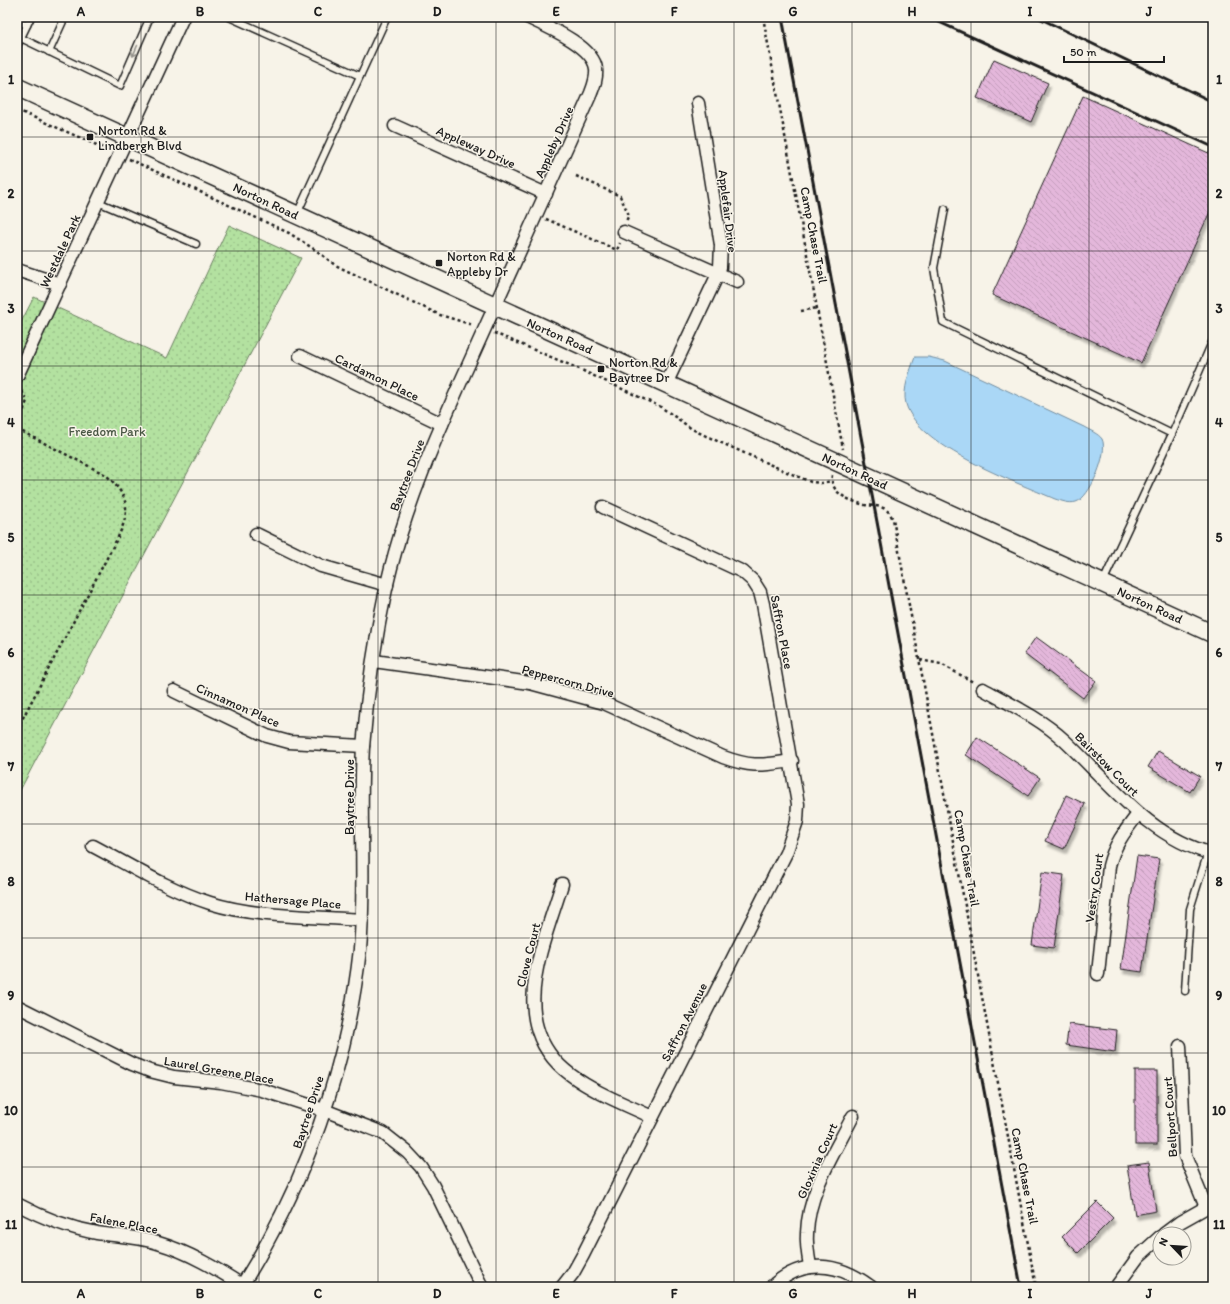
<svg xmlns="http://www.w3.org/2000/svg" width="1230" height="1304" font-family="Itim,sans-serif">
<defs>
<pattern id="park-dots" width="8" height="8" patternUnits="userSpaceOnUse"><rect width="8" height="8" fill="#b3e1a0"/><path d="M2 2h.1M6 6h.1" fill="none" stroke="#99c089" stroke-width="1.8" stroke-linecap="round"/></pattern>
<pattern id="building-back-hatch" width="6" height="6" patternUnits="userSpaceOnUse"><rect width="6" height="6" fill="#e4b7db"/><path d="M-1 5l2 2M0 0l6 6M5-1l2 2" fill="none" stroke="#c39dbb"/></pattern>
<filter id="shadow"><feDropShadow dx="2.5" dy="4.5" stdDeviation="1" flood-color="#0004"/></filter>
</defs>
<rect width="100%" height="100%" fill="#f7f3e8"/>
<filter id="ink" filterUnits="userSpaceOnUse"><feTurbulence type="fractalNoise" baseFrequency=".025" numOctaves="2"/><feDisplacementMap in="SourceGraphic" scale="8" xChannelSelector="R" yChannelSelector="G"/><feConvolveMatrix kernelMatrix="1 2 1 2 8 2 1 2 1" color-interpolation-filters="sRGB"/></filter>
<g filter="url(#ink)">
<!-- park -->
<path fill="url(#park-dots)" stroke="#687e5e" d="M229,225L301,258L17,796V330L34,297L167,358Z"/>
<!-- water -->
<path fill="#aad7f6" stroke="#718c9f" d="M915,357H929L945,361L1084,427C1089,430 1099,434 1102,439C1109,452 1090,498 1076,502C1069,504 1062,501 1055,499C1016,482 918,447 906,404C902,389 910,372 915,357Z"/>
<!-- building -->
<g fill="url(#building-back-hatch)" stroke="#1c1c1c" filter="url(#shadow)">
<path d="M994,59L1048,83L1031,122L977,98Z"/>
<path d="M1083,96L1213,155V205L1141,363L992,295Z"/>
<path d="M1036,637L1096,681L1083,698L1024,654Z"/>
<path d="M977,737L1040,778L1028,796L966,755Z"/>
<path d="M1158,751L1200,776L1190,792L1148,767Z"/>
<path d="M1066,795L1085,804L1064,849L1045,841Z"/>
<path d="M1137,856L1159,859L1142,972L1121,969Z"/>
<path d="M1042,872L1064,875L1054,948L1032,945Z"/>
<path d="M1069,1024L1117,1030L1115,1052L1066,1045Z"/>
<rect x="1135" y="1071" width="22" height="74"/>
<path d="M1149,1162L1156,1211L1135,1215L1127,1165Z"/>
<path d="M1097,1202L1113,1218L1078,1253L1062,1237Z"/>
</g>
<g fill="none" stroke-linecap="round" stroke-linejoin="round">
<!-- service casing -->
<g stroke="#1c1c1c" stroke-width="9">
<g id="service">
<path d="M229,17L360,76"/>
<path d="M17,21L27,25"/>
<path d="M21,38L120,86L150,17"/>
<path d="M17,46L31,17"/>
<path d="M49,52L65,17"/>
<path d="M98,202L196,244"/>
<path d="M945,209L934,268L943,322L1172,434"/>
<path d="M297,214L387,17"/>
<path d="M1103,582L1172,434L1213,340"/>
<path d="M1185,991L1190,909L1208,852"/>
</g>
</g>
<!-- minor casing -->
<g stroke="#1c1c1c" stroke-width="15">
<g id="minor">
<path d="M395,126L546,194"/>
<path d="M624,232L737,282"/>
<path d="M17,270L60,284"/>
<path d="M300,356L442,424"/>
<path d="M17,376L183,17"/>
<path d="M666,384L718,274L720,267L721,245L698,103"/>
<path d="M256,534L321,566L387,585"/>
<path d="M374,661L530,683L604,703L723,757C753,768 762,765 792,761"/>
<path d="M983,689C1012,705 1041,719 1065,741C1111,784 1148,837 1213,854"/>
<path d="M174,691L267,736L289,742L363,746"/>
<path d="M93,846C131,866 169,890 210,903C258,918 312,916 362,920"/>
<path d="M562,884C543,947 504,1026 571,1075C595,1093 625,1104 652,1117"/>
<path d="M1098,974L1109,866C1114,845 1125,831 1138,814"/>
<path d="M17,1006L132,1064L150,1071L174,1077L221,1082L262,1090L324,1110L383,1133L407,1152L421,1167L433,1186L482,1287"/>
<path d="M1180,1046L1185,1156L1206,1207"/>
<path d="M17,1204C43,1218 69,1228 97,1233C118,1236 138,1237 158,1243C189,1252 217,1269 245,1287"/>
<path d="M1164,1234L1180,1222L1212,1204"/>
<path d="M810,1266C808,1255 806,1244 807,1233C808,1192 835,1152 853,1116"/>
<path d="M241,1287C305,1185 347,1069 360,949C366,882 359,814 363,747C367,695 376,634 387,584C405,505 438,432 471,359C511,270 551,182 591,93C594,85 597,78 596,69C594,46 546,26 527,17"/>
<path d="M562,1287L573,1273L583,1255L786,853L797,821L798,804L763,604L760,592L753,581L743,572L603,507"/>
<path d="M771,1287C803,1258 838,1262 871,1287"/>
<path d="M1116,1287L1138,1257L1160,1237"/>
</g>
</g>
<!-- secondary casing -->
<g stroke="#1c1c1c" stroke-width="20">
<path id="secondary" d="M17,87L1213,634"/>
</g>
<!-- path -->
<g stroke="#1c1c1c" stroke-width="2.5" stroke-dasharray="3 3" stroke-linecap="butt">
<path d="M763,17L843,449"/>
<path d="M17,110L108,150"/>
<path d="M129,159L289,233L317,251L335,265L440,315L473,325"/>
<path d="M576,176L620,196L629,215L626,221"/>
<path d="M546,219L617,250L620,243"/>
<path d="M801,311L817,308"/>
<path d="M494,333L577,368L661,407L692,429L706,436L787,472L811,482L821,483L832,481"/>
<path d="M17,427L27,401L20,387"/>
<path d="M17,429L106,475C129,497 131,509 118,537L17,729"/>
<path d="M832,475C829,493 850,501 865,505C871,506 877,505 883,508C888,510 890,514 893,519L1036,1287"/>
<path d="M920,660L941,664L973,682"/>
</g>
<!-- service -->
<use href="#service" stroke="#f7f3e8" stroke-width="6"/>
<!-- minor -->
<use href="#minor" stroke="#f7f3e8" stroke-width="12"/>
<!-- secondary -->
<use href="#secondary" stroke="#f7f3e8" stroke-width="17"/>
<!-- rail -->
<g stroke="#1c1c1c" stroke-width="3">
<path d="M782,17L1021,1287"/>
<path d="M928,17L1213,147"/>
<path d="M1037,17L1213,102"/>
</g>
</g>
<!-- one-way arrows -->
<defs><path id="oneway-shaft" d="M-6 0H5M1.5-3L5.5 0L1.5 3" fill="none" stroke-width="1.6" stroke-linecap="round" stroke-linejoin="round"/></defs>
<use stroke="#94928c" href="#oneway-shaft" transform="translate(135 51) rotate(114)"/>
</g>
<!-- grid -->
<path fill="none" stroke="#1c1c1c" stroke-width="1" stroke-opacity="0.55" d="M141,17V1287M259,17V1287M378,17V1287M496,17V1287M615,17V1287M734,17V1287M852,17V1287M971,17V1287M1089,17V1287M17,137H1213M17,251H1213M17,366H1213M17,480H1213M17,595H1213M17,709H1213M17,824H1213M17,938H1213M17,1053H1213M17,1167H1213"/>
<!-- markers -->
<g fill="#1c1c1c" stroke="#f7f3e8" stroke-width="1.5">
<rect x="86" y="133" width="8" height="8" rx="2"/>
<rect x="435" y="259" width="8" height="8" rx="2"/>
<rect x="597" y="365" width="8" height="8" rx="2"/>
</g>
<g text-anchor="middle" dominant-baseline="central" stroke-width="3" stroke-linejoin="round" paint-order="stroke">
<!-- poi labels -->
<g font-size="13" fill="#1c1c1c" stroke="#f7f3e8" text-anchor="start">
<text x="98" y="130">Norton Rd &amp;<tspan x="98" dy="15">Lindbergh Blvd</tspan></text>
<text x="447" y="256">Norton Rd &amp;<tspan x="447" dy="15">Appleby Dr</tspan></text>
<text x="609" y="362">Norton Rd &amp;<tspan x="609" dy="15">Baytree Dr</tspan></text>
</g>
<!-- street labels -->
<g font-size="13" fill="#1c1c1c" stroke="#f7f3e8">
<text transform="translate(554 142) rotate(-66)">Appleby Drive</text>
<text transform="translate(476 147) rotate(24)">Appleway Drive</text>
<text transform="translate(266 201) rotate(25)">Norton Road</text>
<text transform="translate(728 211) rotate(83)">Applefair Drive</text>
<text transform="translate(814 235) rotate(79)">Camp Chase Trail</text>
<text transform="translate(60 251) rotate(-65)">Westdale Park</text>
<text transform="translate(560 336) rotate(24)">Norton Road</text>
<text transform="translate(377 377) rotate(26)">Cardamon Place</text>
<text transform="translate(855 471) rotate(25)">Norton Road</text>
<text transform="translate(407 475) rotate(-69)">Baytree Drive</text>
<text transform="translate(1150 605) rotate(25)">Norton Road</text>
<text transform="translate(782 632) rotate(79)">Saffron Place</text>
<text transform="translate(568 681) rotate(15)">Peppercorn Drive</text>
<text transform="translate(238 705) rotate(24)">Cinnamon Place</text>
<text transform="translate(1107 764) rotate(45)">Bairstow Court</text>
<text transform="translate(349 797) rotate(-90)">Baytree Drive</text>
<text transform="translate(967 858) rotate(80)">Camp Chase Trail</text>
<text transform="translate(1094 888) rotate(-82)">Vestry Court</text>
<text transform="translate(293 900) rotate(5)">Hathersage Place</text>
<text transform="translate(528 955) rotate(-76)">Clove Court</text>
<text transform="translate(684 1022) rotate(-63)">Saffron Avenue</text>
<text transform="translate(219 1070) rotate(10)">Laurel Greene Place</text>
<text transform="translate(308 1112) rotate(-72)">Baytree Drive</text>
<text transform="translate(1170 1117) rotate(-94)">Bellport Court</text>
<text transform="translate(817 1161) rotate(-66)">Gloxinia Court</text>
<text transform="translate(1025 1176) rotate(79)">Camp Chase Trail</text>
<text transform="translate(124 1223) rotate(11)">Falene Place</text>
</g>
<!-- park labels -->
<g font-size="13" fill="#495744" stroke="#f7f3e8">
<text x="107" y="431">Freedom Park</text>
</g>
</g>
<!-- margin -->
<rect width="1230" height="1304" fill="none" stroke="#f7f3e8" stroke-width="44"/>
<!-- north arrow -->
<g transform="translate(1172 1246) rotate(295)"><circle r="19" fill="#f7f3e8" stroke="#9f9d96"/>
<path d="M0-3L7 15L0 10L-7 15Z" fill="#1c1c1c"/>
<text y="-6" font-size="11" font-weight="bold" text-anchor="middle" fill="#1c1c1c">N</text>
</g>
<!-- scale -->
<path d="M1064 56v6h100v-6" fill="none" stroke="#1c1c1c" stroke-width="2"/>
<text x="1070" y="56" font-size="12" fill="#1c1c1c" stroke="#f7f3e8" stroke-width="3" paint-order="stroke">50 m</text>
<rect x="22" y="22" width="1186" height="1260" fill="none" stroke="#1c1c1c" stroke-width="1.5"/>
<g font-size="13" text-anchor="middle" font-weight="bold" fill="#1c1c1c">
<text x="81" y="16">A</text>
<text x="200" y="16">B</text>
<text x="318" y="16">C</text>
<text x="437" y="16">D</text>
<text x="556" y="16">E</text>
<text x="674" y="16">F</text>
<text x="793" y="16">G</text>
<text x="912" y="16">H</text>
<text x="1030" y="16">I</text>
<text x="1149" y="16">J</text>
<text x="11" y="84">1</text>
<text x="1219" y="84">1</text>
<text x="11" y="198">2</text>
<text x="1219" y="198">2</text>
<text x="11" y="313">3</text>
<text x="1219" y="313">3</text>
<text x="11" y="427">4</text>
<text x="1219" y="427">4</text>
<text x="11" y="542">5</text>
<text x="1219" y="542">5</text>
<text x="11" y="657">6</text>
<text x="1219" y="657">6</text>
<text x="11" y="771">7</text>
<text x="1219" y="771">7</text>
<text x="11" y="886">8</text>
<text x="1219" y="886">8</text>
<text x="11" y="1000">9</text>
<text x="1219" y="1000">9</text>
<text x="11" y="1115">10</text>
<text x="1219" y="1115">10</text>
<text x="11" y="1229">11</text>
<text x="1219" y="1229">11</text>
<text x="81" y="1298">A</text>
<text x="200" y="1298">B</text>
<text x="318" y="1298">C</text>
<text x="437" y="1298">D</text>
<text x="556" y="1298">E</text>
<text x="674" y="1298">F</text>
<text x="793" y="1298">G</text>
<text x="912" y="1298">H</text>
<text x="1030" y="1298">I</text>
<text x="1149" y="1298">J</text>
</g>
</svg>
